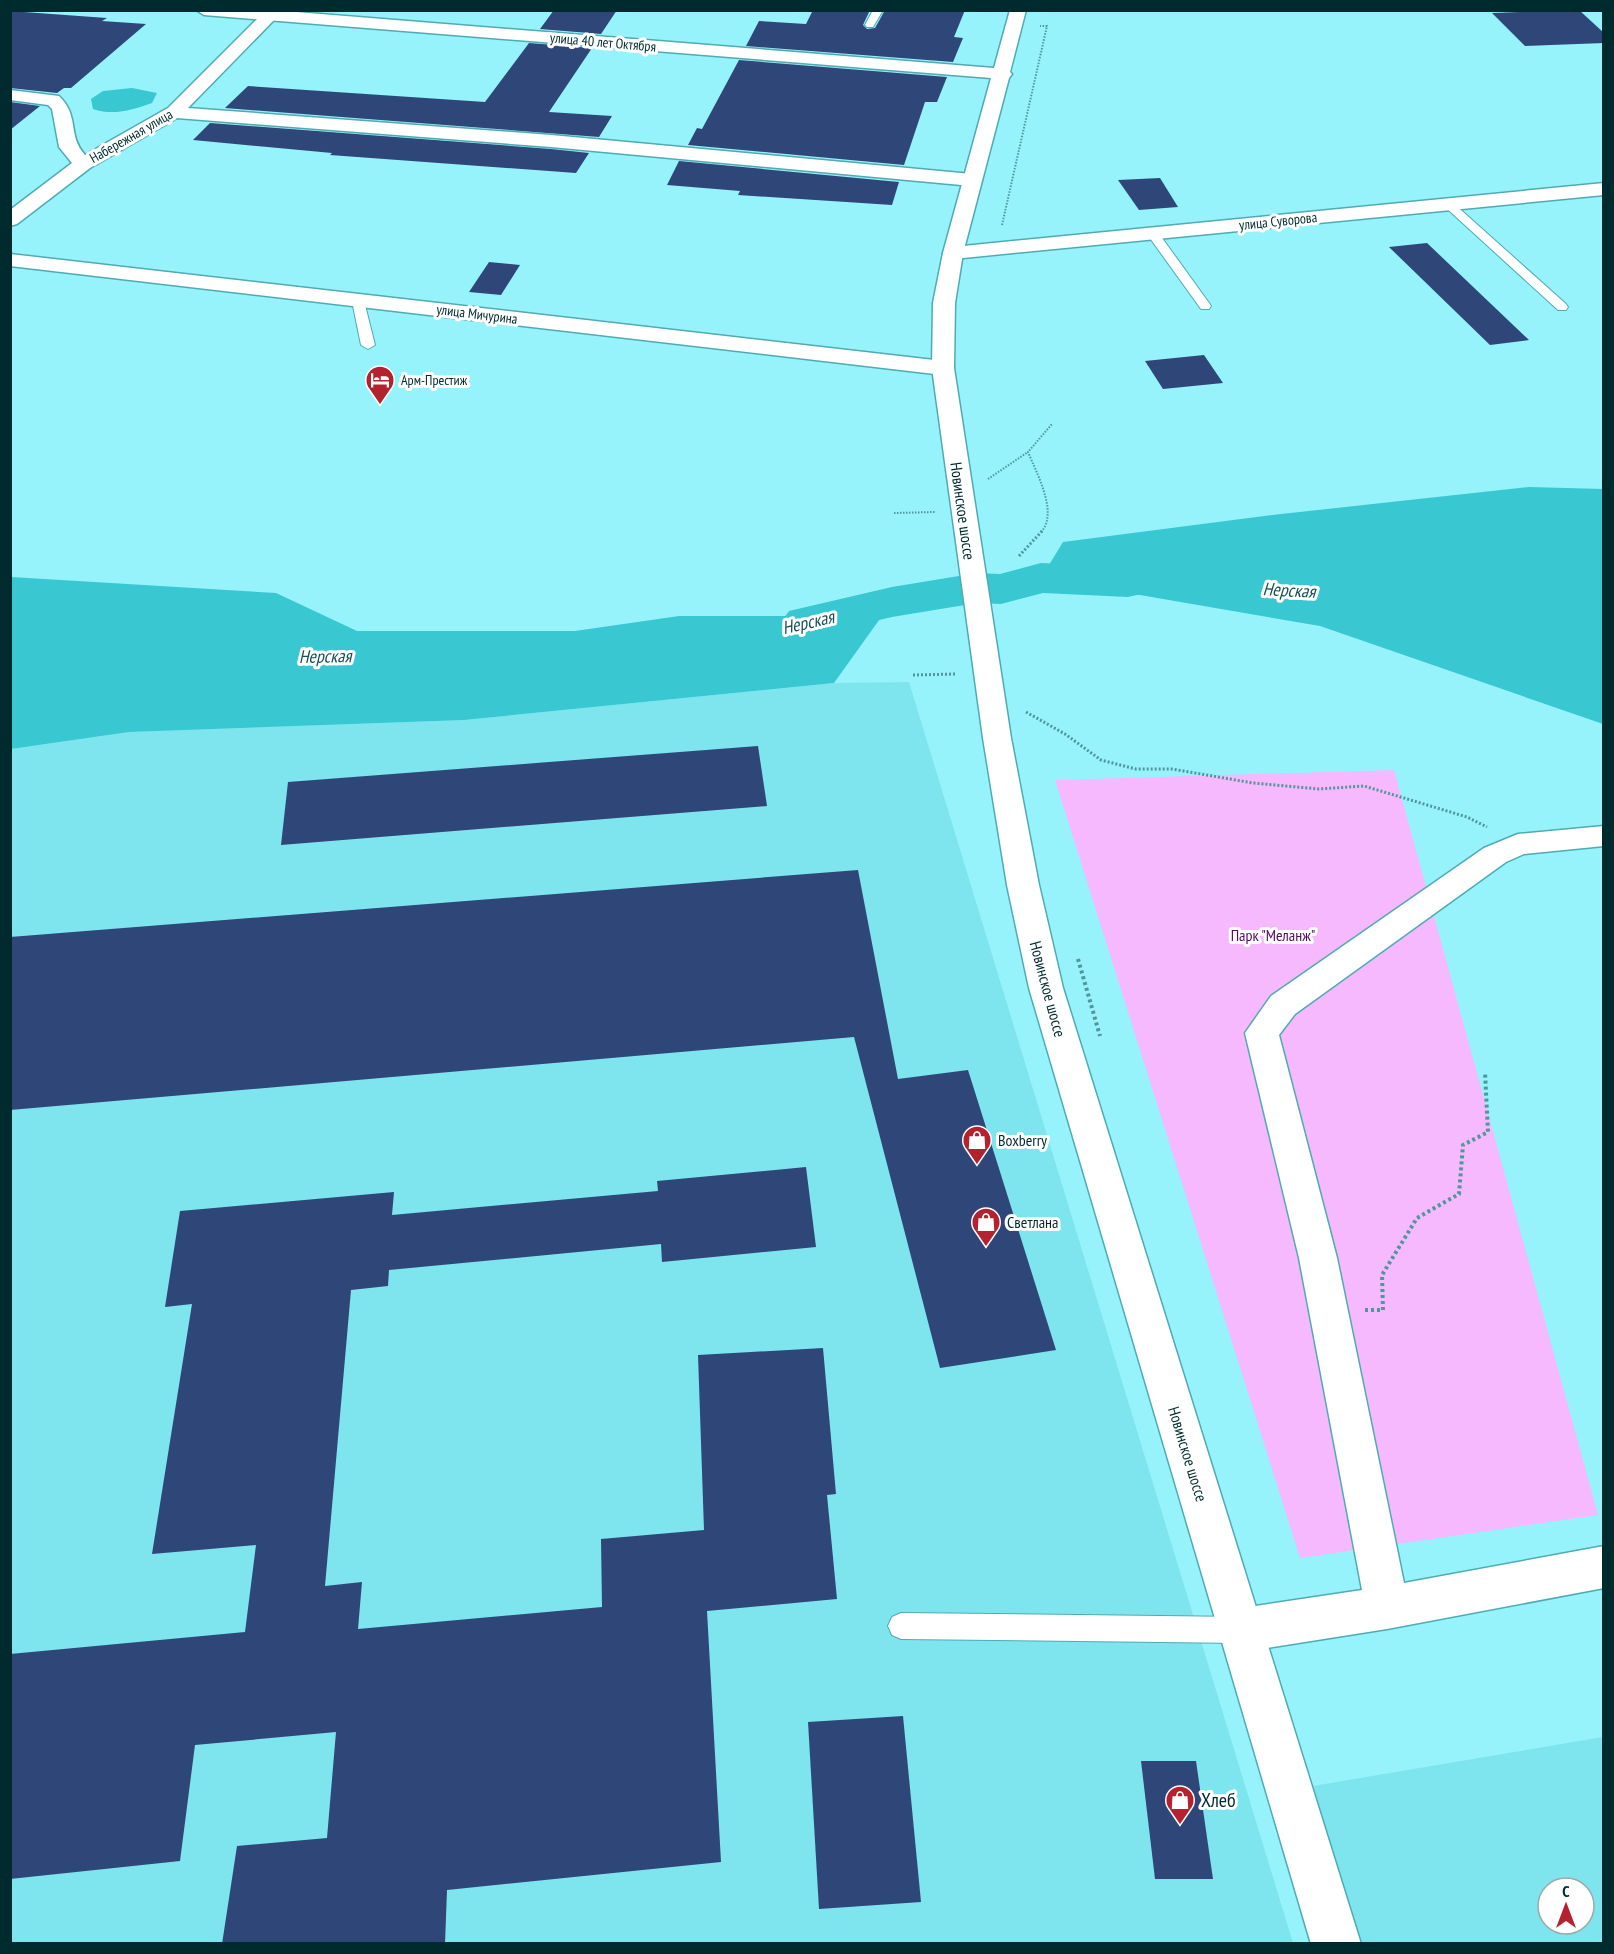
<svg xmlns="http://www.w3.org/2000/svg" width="1614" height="1954" font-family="'PT Sans Narrow',sans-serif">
<rect width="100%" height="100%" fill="#96f3fb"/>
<!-- built -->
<g fill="#7ee5ee" fill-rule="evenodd">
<path d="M909,682L1293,1943L11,1944V749L129,732L464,720L834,683Z"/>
<path d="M1603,1737V1943H1360L1313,1786ZM1548,1888H1584V1924H1548Z"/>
</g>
<!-- green -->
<path fill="#f6b9fd" d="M1394,770L1598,1515L1300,1558L1055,780Z"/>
<!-- water -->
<g fill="#39c7d2">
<path d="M132,88L157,93L152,103C132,110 114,116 93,109L91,99L103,91Z"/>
<path d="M1529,487L1603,489V724L1320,626L1041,578L1063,542L1272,515Z"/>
<path d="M11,577L276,593L357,631H575L679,616H821L892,602L834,683L464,720L129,732L11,749Z"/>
</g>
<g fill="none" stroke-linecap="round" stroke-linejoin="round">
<!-- river -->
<path fill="#39c7d2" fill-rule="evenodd" d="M1041,563L1128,567L1146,571L1153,582L1146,593L1128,597L1043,593L1001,604L977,603L892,617L807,637L789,633L781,622L789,611L892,587L977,573L1000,574Z"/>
</g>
<!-- building -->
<g fill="#2e4778">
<path d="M554,10H617L601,34L540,29Z"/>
<path d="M813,10H870L863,25L867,29L875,28L885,10H965L954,37L963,38L953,62L746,46L759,21L806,24Z"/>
<path d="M1567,10H1579L1604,33V43L1525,46L1492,13Z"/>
<path d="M10,11L107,18L102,21L146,24L71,88H64L57,93L10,88Z"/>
<path d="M529,43L592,48L549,112L612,116L599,137L225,108L248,86L485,102Z"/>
<path d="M739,60L947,77L937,102H925L904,165L688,145L697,128L702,129Z"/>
<path d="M10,102L40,106L10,130Z"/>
<path d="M210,123L551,149L589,153L576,173L330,155L332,153L193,140Z"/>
<path d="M679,161L899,182L892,205L738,195L740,191L667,185Z"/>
<path d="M1160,178L1178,207L1139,210L1118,180Z"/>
<path d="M1427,243L1529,340L1490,345L1389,247Z"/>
<path d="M489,262L520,265L501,295L469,292Z"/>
<path d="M1204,355L1223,383L1163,389L1145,361Z"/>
<path d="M758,746L767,806L281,845L288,782Z"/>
<path d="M858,870L898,1079L968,1070L1056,1350L940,1368L854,1037L10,1110V937Z"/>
<path d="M806,1167L816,1247L662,1262L661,1244L389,1270L388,1286L351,1290L325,1586L362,1582L358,1629L602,1607L601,1539L704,1530L698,1355L823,1348L836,1494L827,1495L837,1599L707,1611L721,1862L447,1890L445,1944H222L237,1846L327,1838L336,1732L195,1745L180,1861L10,1879V1654L245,1632L256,1545L152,1554L192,1304L165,1307L180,1211L394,1192L392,1215L658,1191L657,1181Z"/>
<path d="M903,1716L921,1902L819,1909L808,1722Z"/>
<path d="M1141,1761H1196L1213,1879H1155Z"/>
</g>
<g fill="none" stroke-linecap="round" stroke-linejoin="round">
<!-- service casing -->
<g stroke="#4eabb3" stroke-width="2">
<g id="service">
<path d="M873,10H883L873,27H867L865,25Z"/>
<path d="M1448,201L1452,202L1566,304L1568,307L1566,310H1558L1444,206V202Z"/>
<path d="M1153,230L1157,231L1209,303L1211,306L1209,309H1201L1147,234Z"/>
<path d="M358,297L364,301L375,345L368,349L361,345L352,301Z"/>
<path d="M901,1613L1242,1617L1251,1621L1255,1630L1251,1639L1242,1643L901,1639L892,1635L888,1626L892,1617Z"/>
</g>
</g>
<!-- minor casing -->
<g stroke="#4eabb3" stroke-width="3">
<g id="minor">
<path d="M269,11L275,13L277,16L275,19L188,108L551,135L972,174L979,176L982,180L979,184L972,186L551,147L177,118L90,168L17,224L10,226V210L72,163L59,147L52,109L48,105L10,100V90L59,96C80,116 67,135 85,155L168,108L263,13Z"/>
<path d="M1604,183V195L953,259L946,257L943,253L946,249L953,247Z"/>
<path d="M10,254L943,361L951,363L954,368L951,373L943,375L10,266Z"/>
<path d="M1604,826V846L1524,854L1506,862L1295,1014L1279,1035L1337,1258L1404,1583L1604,1546V1588L1387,1629L1242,1652L1226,1645L1220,1630L1226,1615L1242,1608L1362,1590L1299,1258L1245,1033L1271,996L1484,848L1518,834Z"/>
</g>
</g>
<!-- tertiary casing -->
<g stroke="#4eabb3" stroke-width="3">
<path id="tertiary" d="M196,10H271L994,68L1010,10H1026L1010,72L1012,74L1009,78L963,253L955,303L954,368L1011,738L1039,885L1063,988L1361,1944H1311L1029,988L1007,885L983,738L932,368L933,303L943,253L991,78L204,15Z"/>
</g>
<!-- path-far2 -->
<g stroke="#51969c" stroke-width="2" stroke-dasharray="1.5 1.5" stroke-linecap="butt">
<path d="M1002,225L1047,26H1040"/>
<path d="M988,479L1028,452"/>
<path d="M894,513L935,512"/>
<path d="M1041,532C1059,513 1036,472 1028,452L1052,424"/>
</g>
<!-- path-far1 -->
<g stroke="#51969c" stroke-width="3" stroke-dasharray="2 2" stroke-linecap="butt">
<path d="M1019,556L1043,530"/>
<path d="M913,675L956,674"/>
<path d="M1026,712L1065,734L1101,760L1136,769H1172L1253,783L1319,789L1364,786L1467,817L1487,827"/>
</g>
<!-- path -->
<g stroke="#51969c" stroke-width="4" stroke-dasharray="3 3" stroke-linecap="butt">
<path d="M1078,959L1100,1036"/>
<path d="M1365,1310H1383L1382,1275L1417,1218L1459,1194L1463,1145L1488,1132L1485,1072"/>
</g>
<!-- service -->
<use href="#service" fill="#fff" fill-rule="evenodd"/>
<!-- minor -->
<use href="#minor" fill="#fff" fill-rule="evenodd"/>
<!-- tertiary -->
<use href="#tertiary" fill="#fff" fill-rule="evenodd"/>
</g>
<!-- icons -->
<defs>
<g id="hotel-pin" transform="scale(1.5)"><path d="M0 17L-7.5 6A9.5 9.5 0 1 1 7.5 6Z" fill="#b3222e" stroke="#fff"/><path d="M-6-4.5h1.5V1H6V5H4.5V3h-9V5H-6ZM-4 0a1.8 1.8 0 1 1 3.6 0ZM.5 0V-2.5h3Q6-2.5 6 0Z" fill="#fff"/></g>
<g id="shop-pin" transform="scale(1.5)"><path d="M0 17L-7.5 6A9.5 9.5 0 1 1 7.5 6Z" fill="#b3222e" stroke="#fff"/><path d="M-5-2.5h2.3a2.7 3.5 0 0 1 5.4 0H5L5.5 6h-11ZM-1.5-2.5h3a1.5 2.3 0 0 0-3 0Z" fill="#fff"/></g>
</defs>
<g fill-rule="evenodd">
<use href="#hotel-pin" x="380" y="380"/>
<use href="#shop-pin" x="977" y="1140"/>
<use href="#shop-pin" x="986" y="1222"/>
<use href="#shop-pin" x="1180" y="1800"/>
</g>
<g text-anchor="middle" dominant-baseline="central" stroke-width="6" stroke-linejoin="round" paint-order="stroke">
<!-- far-street labels -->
<g font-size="14" fill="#002b2e" stroke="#fff">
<text transform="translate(603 42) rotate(5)">улица 40 лет Октября</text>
<text transform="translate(131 136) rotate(-30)">Набережная улица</text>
<text transform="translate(1278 221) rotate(-6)">улица Суворова</text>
<text transform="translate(477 314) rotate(7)">улица Мичурина</text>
</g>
<!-- far-poi labels -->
<g font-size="14" fill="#002b2e" stroke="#fff" text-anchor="start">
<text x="401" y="380">Арм-Престиж</text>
</g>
<!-- street labels -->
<g font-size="16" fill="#002b2e" stroke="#fff">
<text transform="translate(963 511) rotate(82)">Новинское шоссе</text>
<text transform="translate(1048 989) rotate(75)">Новинское шоссе</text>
<text transform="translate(1188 1454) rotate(73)">Новинское шоссе</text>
</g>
<!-- park labels -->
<g font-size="16" fill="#56085f" stroke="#fff">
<text x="1273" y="935">Парк "Меланж"</text>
</g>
<!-- poi labels -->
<g font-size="16" fill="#002b2e" stroke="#fff" text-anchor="start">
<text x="998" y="1140">Boxberry</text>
<text x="1007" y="1222">Светлана</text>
</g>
<!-- water labels -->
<g font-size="18" font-style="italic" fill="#144f53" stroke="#fff">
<text transform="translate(1289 590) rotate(3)">Нерская</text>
<text transform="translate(808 622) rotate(-13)">Нерская</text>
<text transform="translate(325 656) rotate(-1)">Нерская</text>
</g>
<!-- near-poi labels -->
<g font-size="20" fill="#002b2e" stroke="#fff" text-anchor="start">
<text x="1201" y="1800">Хлеб</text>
</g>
</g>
<!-- border -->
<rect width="1614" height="1954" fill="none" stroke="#002b2e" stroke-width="24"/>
<!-- north arrow -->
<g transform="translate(1566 1906)"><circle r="28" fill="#ffffff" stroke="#99aaab" stroke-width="1.5"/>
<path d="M0-4.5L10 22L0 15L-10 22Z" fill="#b3222e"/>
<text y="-9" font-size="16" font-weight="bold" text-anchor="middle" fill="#002b2e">С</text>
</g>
</svg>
